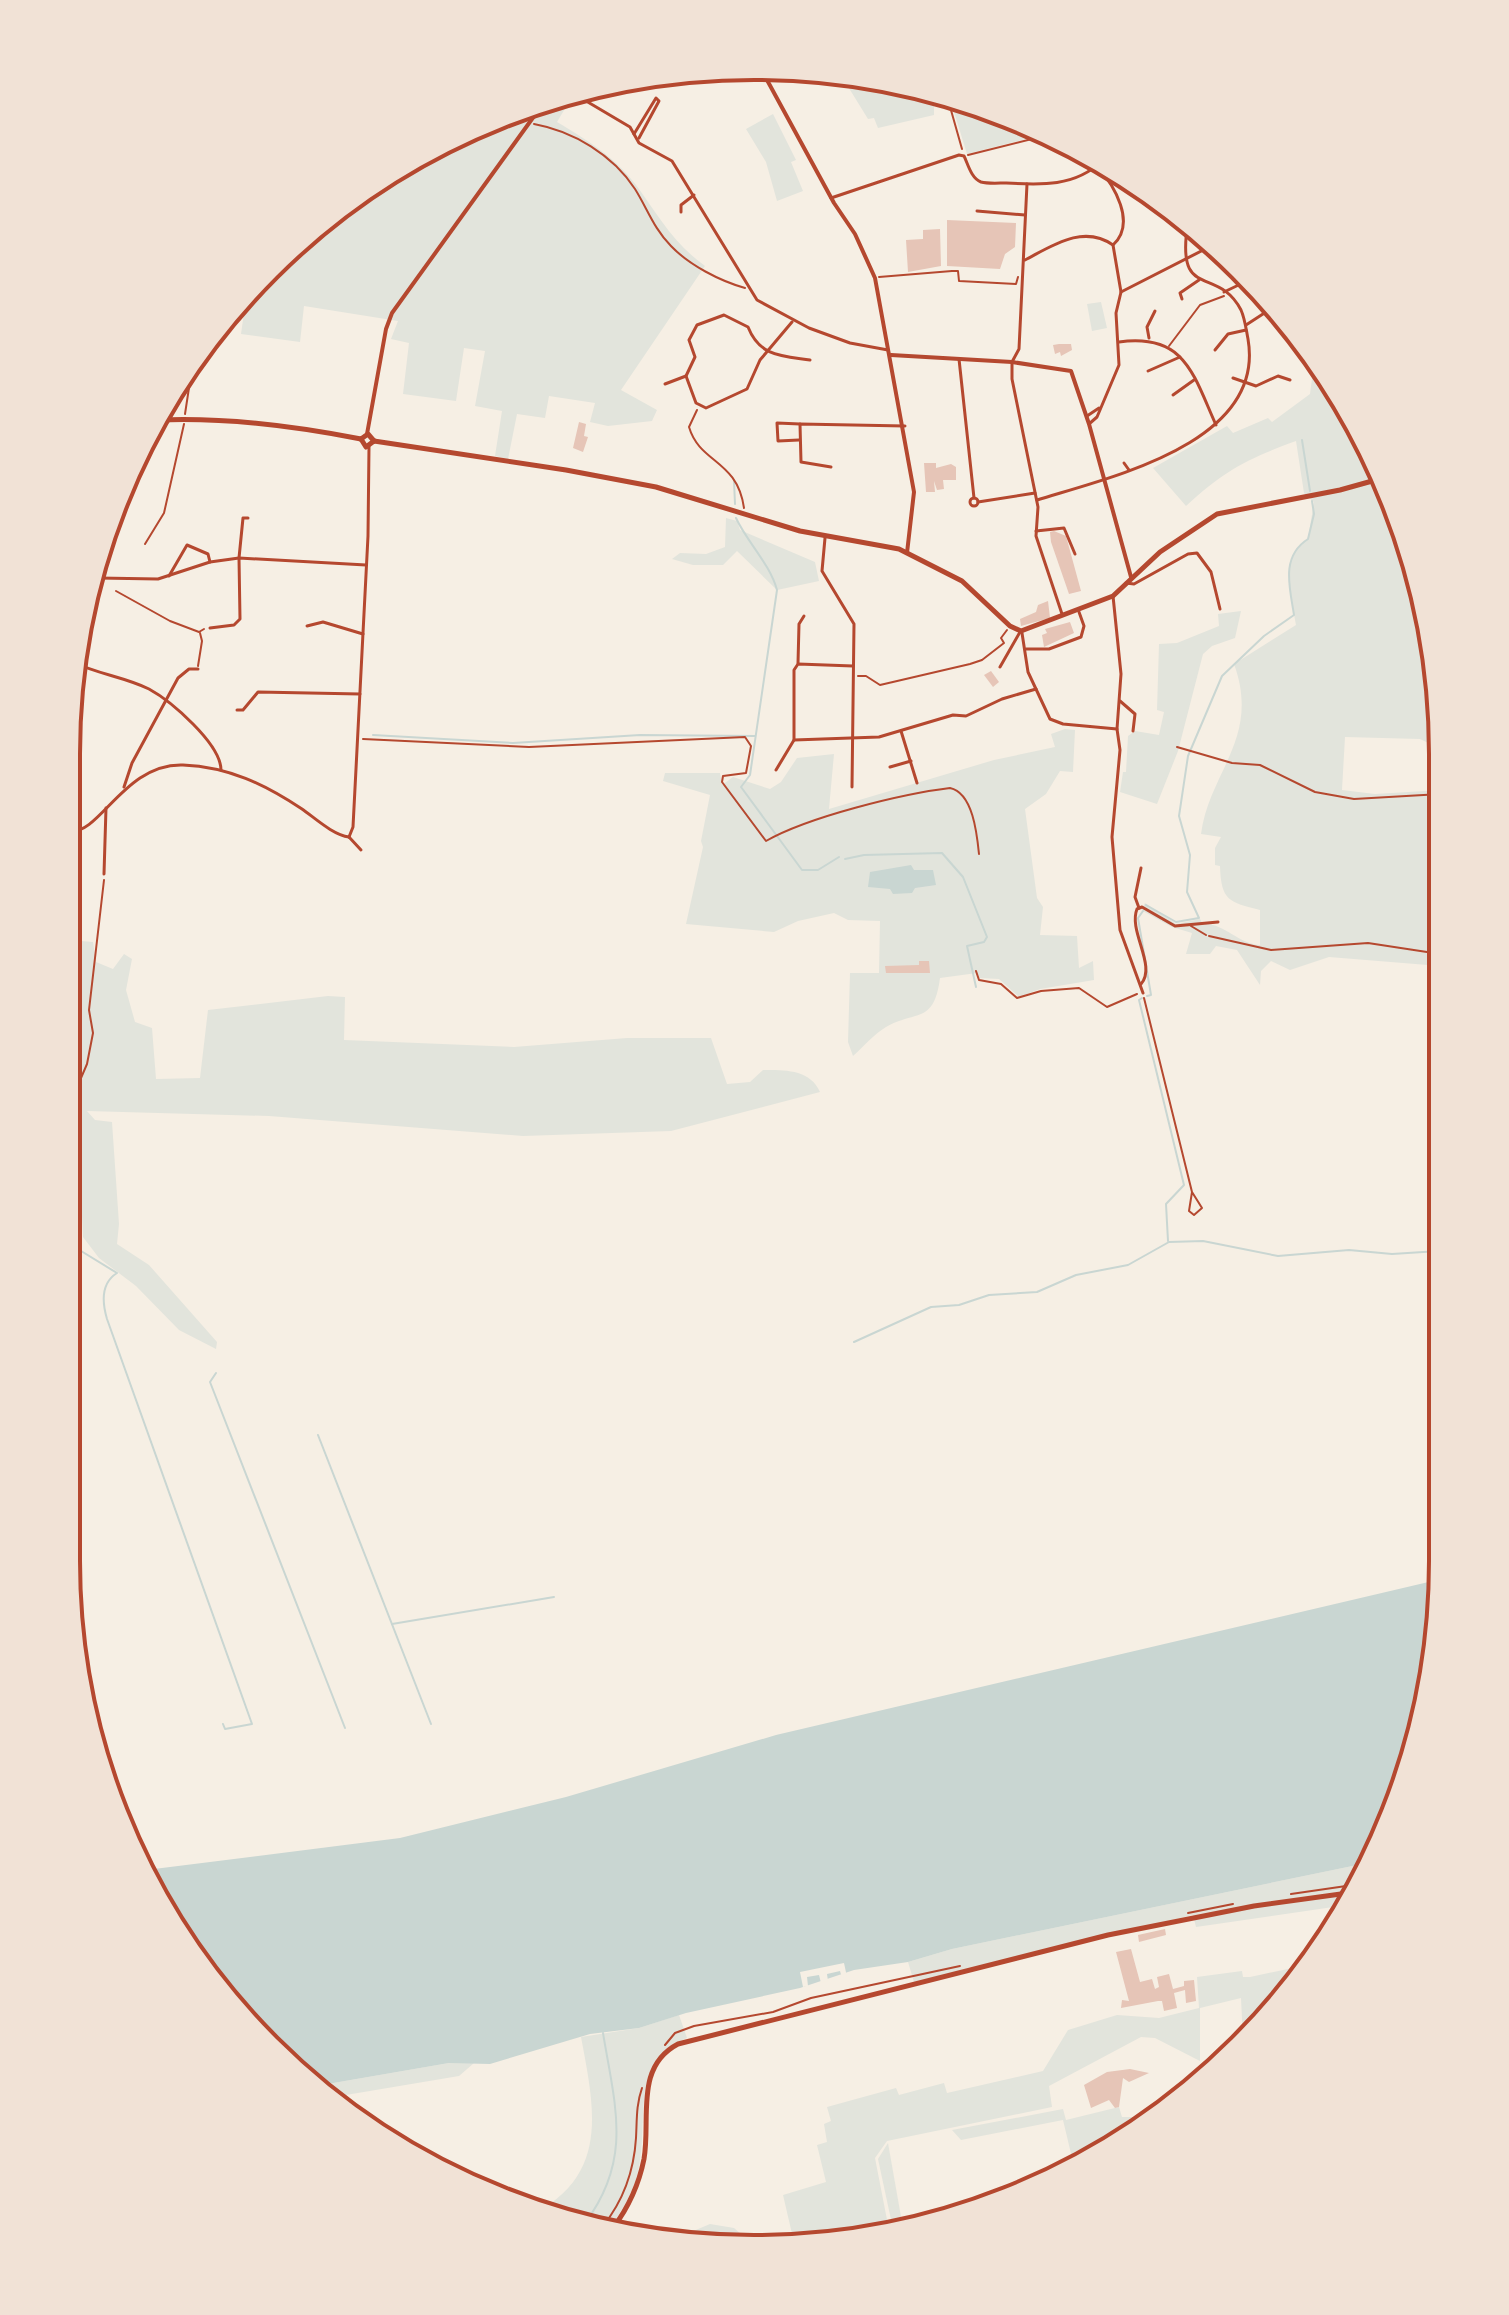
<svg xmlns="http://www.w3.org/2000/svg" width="1509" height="2315" font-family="'Archivo Narrow',sans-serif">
<rect width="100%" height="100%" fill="#f6efe4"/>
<!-- green -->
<g fill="#e2e4dc">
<path d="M839,72L975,102L1046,134L967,154L951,102L934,106V115L878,128L874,118L868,119Z"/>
<path d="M576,90L557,122C587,140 615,157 636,185C658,215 673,243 705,266L621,390L657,410L652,421L608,426L590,422L595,403L549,396L545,418L517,414L508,459L495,456L502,411L475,406L485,351L464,348L456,401L403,394L409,343L391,339L398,321L304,306L300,342L241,334L245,306L234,304L237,301L335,209L450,137Z"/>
<path d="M773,114L796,160L791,162L803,191L777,201L766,162L746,129Z"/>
<path d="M1101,302L1107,328L1092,331L1087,304Z"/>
<path d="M1307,346L1372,450L1420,577L1442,710L1441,749L1420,739L1345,737L1342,790L1375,794L1441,790L1440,966L1329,957L1290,970L1271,961L1261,971L1260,985L1237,950L1216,946L1210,954H1186L1192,933L1172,927L1141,910L1145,903L1176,924L1200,919L1203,924C1225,923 1238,944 1260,945V910C1229,902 1221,901 1220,866L1215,865V848L1221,837L1201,834C1209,772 1261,738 1234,664L1296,625C1291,595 1278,558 1308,539L1314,502L1304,493L1296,441C1247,459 1225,470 1186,506L1153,468L1227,426L1233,433L1268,418L1272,422L1310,394L1313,371Z"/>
<path d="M726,518L737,521L740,530L815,562L819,581L777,590L737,551L723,565H693L672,559L680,553L706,554L725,547Z"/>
<path d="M1241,611L1235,638L1212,646L1203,654L1178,751L1157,804L1120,792L1123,772H1126L1128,736L1135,731L1159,735L1164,712L1157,710L1159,644L1177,643L1219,626L1218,614Z"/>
<path d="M1065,729L1075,730L1073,772L1060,771L1046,794L1025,809L1037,898L1043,907L1040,935L1077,936L1079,968L1093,961L1094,980L1040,989L1019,997L999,979L979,978L977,973L940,978C934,1025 915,1010 886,1027C874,1034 863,1047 853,1056L848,1042L850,973H879L880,921L848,920L834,913L798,921L774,932L686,924L703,847L701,841L710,795L663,781L665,773H720L722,785L733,777L770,789L781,782L797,758L834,754L829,809L994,760L1055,747L1051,734Z"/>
<path d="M70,940L93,942L96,962L113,969L124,954L132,959L126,990L135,1022L152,1028L156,1079L200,1078L208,1010L328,996L345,997L344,1040L514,1047L627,1038H711L727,1084L750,1082L763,1070C784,1070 810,1069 820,1092L671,1131L523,1136L269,1116L87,1111L95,1120L112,1122L119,1224L117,1244L149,1265L217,1342L216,1349L179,1330L136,1286L99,1258L83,1237L77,1112L69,1111Z"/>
<path d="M1367,1863L1340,1906L1196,1927L1193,1915L914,1982L908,1962L952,1949Z"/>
<path d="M1302,1966L1272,2014L1243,2040L1241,1998L1200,2008V2061L1155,2038L1141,2037L1049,2086L1052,2107L887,2141L875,2158L889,2230L793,2238L783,2195L826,2182L817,2145L827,2142L824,2124L831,2121L827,2107L896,2088L899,2095L944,2083L947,2093L1043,2071L1068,2030L1117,2015L1159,2018L1199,2008L1197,1977L1242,1971L1243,1977H1250Z"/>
<path d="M679,2015L687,2038C629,2062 649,2118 639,2167C635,2189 623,2209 610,2228L535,2213C610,2173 594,2107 581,2037L639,2028Z"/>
<path d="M449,2063H474L459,2076L328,2098L316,2086Z"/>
<path d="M1119,2107L1122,2117H1133L1135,2134L1073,2162L1063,2120L961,2140L952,2130L1063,2109L1066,2120Z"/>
<path d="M888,2143L903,2228L893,2229L878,2159Z"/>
<path d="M710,2224L734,2228L751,2243L727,2246L720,2239L707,2247L672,2240Z"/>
</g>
<!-- water -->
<g fill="#c9d6d2">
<path d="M911,865L914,870H933L936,885L915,888L912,893L893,894L890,889L868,887L870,872Z"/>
<path d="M1437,1580V1650L1390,1824L1367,1863L952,1949L908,1962L854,1970L800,1988L686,2013L639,2028L590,2034L490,2064L449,2063L316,2086L182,1943L146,1870L400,1838L566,1797L776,1735Z"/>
</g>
<!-- pier -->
<path fill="#f6efe4" d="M844,1963L847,1977L842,1978L840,1971L827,1974L828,1981L821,1983L819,1975L807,1977L808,1986L803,1987L800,1972Z"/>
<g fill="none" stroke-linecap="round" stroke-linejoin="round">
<!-- stream -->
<g stroke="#c9d6d2" stroke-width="2">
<path d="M1302,440L1310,491"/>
<path d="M734,481L735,504"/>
<path d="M736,518C747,542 770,564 777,590L750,775L741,787L802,870H818L839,857"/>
<path d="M373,735L513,743L640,735L755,736"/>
<path d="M845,859L864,855L942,853L963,877L987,937L984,942L967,946L976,987"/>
<path d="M1146,905L1176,922L1199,918L1187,892L1190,855L1179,816L1188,756L1222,676L1264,636L1294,615C1290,588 1280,557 1308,539L1314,514L1312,501"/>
<path d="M1143,911L1138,918L1151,995L1147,996"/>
<path d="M1142,998L1139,1000L1184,1185L1166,1204L1168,1241"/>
<path d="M68,1243L117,1273C101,1283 102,1302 107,1319L252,1724L225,1729L223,1724"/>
<path d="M854,1342L931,1307L959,1305L989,1295L1037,1292L1076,1275L1128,1265L1169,1242L1203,1241L1278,1256L1349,1250L1392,1254L1439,1251"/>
<path d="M216,1373L210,1382L345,1728"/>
<path d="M318,1435L431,1724"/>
<path d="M392,1624L554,1597"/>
<path d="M585,2223C633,2159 615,2106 603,2033"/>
</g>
</g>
<!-- building -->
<g fill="#e6c5b7">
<path d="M947,220L1016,223L1015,247L1005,254L1000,269L947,266Z"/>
<path d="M940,229L941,266L908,272L906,240L923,239V230Z"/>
<path d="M1059,344H1071L1072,350L1061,356L1060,352L1055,354L1053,345Z"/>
<path d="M579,422L586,424L584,436L588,437L583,452L573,448Z"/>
<path d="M924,463H936V468L951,464L956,467V480H943L944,489L937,490L934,481L935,492H926Z"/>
<path d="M1054,531L1066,536L1081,591L1069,594L1051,542L1050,532Z"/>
<path d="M1048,601L1050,618L1021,626L1020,619L1036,612L1038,605Z"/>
<path d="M1070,622L1074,633L1044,647L1042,635L1047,633L1045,629Z"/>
<path d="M991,671L999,682L993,687L984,675Z"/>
<path d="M919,961H929L930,973H886L885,966L919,965Z"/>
<path d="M1165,1929L1166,1935L1139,1942L1138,1935Z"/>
<path d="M1131,1949L1140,1982L1152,1979L1155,1989L1159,1987L1157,1977L1169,1974L1173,1989L1184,1986V1981L1194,1980L1196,2001L1186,2003L1185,1990L1174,1993L1177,2008L1164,2011L1162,2001H1158L1121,2008L1122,2000L1129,2001L1116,1952Z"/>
<path d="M1130,2069L1149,2073L1129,2082L1123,2078L1119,2107L1115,2108L1109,2100L1091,2108L1084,2085L1107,2072Z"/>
</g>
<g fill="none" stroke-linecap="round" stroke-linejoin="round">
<!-- path -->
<g stroke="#b5482f" stroke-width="2">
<path d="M947,96L962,149"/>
<path d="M506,116L524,121"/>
<path d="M534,124C573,131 613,155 635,189C647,208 654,229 671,246C689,265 720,281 745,288"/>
<path d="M968,155L1048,135"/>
<path d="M879,277L952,271H958L959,281L1016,284L1018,277"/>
<path d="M1169,346L1200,305L1224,296"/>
<path d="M697,410L689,427C700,464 737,459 744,508"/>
<path d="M185,414L192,368"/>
<path d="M145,544L164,513L184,424"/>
<path d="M116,591L170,621L199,632L204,629"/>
<path d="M198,666L202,641L200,633"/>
<path d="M858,676H866L880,685L970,664L982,660L1004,643L1001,638L1007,630"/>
<path d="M363,739L529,747L745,737L751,746L746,773L723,776L722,782L766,841C808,817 901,794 950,788C973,793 977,834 979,854"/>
<path d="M1177,747L1232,763L1260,765L1315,792L1354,799L1441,794"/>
<path d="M1209,936L1271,950L1368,943L1440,954"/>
<path d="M976,971L979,980L1001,984L1017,998L1041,991L1079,988L1107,1007L1137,994"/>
<path d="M1144,998L1192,1192L1189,1211L1194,1215L1202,1208L1192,1192"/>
<path d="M69,1088L81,1078L87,1064L93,1033L89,1010L104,880"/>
<path d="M1291,1894L1353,1885"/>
<path d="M1188,1913L1233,1904"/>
<path d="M665,2045L675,2033L694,2026L773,2012L811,1998L960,1966"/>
<path d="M603,2226C623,2201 634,2170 636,2138C637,2120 636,2105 642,2088"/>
</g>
<!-- service -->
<path stroke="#b5482f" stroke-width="2" d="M1191,926L1206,935"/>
<!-- minor -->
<g stroke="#b5482f" stroke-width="3">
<path d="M586,88L581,98L630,127L639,143L672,161L757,300L809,328L850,343L888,350"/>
<path d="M634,134L656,98L659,101L639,138"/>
<path d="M1097,166C1114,185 1137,223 1113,245L1121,292"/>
<path d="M1027,184L1019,349L1012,362V379L1038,507L1036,536L1062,614"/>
<path d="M831,198L959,155L964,156C968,164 971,178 981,182C988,184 999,183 1006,183C1041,185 1075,187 1102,161"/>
<path d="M977,211L1025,215"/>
<path d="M681,212V205L694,195"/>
<path d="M1025,260C1052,246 1083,224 1113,245"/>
<path d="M1224,292L1249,280"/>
<path d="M1182,299L1180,293L1199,280"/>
<path d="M792,322L760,360L747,389L706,408L696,403L686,376L695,357L689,340L697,325L724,315L748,327C760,357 782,356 810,360"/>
<path d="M1246,325L1266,312L1278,315"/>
<path d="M1149,338L1147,327L1155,311"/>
<path d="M1119,342C1185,333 1193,374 1216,425"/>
<path d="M1215,350L1228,334L1246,330"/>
<path d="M959,359L974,498"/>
<path d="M1148,371L1180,357"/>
<path d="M1233,378L1256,386L1278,376L1290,380"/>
<path d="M665,384L686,376"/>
<path d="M1173,395L1194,380"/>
<path d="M1087,416L1099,408"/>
<path d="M1089,424L1097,417L1119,365L1116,313L1121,292L1215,244"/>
<path d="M799,440L778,441L777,423L800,424"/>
<path d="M1124,463L1129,470"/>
<path d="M831,467L801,462L800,424L905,426"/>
<circle cx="974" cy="502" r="4"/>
<path d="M1037,500C1111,477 1266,443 1248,339C1246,329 1245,319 1241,310C1217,264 1175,303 1188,222"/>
<path d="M978,502L1035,493"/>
<path d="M1036,531L1064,528L1075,554"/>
<path d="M825,538L822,571L854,624L852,787"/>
<path d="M169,576L187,545L208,554L210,562"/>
<path d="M98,578L158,579L210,562L239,558L366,565"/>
<path d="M1126,583L1134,584L1188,554L1197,553L1211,572L1220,609"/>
<path d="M1113,596L1121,674L1117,729L1120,750L1112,837L1120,930L1143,993"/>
<path d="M307,626L323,622L363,634"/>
<path d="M210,628L234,625L240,619L239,558L243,518H248"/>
<path d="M1022,633L1028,672L1050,719L1063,724L1117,729"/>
<path d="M1026,649H1049L1081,637L1084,626L1079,612"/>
<path d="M73,662C97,674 125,677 149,689C171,701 221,744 221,770"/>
<path d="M798,663L799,624L804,616"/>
<path d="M1000,667L1020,632"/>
<path d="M1120,701L1135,714L1133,731"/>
<path d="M237,710H243L258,692L360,694"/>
<path d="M901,731L917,783"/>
<path d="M794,740L879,737L953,715L966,716L1002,699L1036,689"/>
<path d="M890,767L911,761"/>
<path d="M776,770L794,740V670L798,664L853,666"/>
<path d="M124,787L132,763L178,678L189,669H198"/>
<path d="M71,831C100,834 125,763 183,765C229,767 264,784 302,809C315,818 333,835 349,837"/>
<path d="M349,837L353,827L368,536L369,447"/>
<path d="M349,837L361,850"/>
<path d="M104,874L106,808"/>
<path d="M1139,908L1135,897L1141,868"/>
<path d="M1141,984C1157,966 1128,931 1137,909L1142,907L1175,926L1218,922"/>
</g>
<!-- tertiary -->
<g stroke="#b5482f" stroke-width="4">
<path d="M761,69L834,203L855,234L875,278L914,492L907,553"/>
<path d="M891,355L1012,362L1071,371L1089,424L1131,577"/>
<path d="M367,434L386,329L392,313L545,101"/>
</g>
<!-- secondary -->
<g stroke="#b5482f" stroke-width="5">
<path d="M157,420C224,417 295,426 361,439"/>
<path d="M361,439L366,447L374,441"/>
<path d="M361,439L368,434L374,441"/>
<path d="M374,441L566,470L656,487L800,531L899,549L962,581L1010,626L1021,631L1113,596L1160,552L1217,514L1340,490L1383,478"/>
<path d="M613,2228C628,2208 639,2184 644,2159C651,2119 634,2067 678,2044L1108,1935L1254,1906L1348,1893"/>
</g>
</g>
<!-- crop -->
<path d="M0 0H1509V2315H0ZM754 80H755A674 674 0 0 1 1429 754V1561A674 674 0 0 1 755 2235H754A674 674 0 0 1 80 1561V754A674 674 0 0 1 754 80Z" fill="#f1e2d6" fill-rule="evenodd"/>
<path fill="none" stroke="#b5482f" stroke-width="4" d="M754 80H755A674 674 0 0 1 1429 754V1561A674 674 0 0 1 755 2235H754A674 674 0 0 1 80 1561V754A674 674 0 0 1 754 80Z"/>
</svg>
